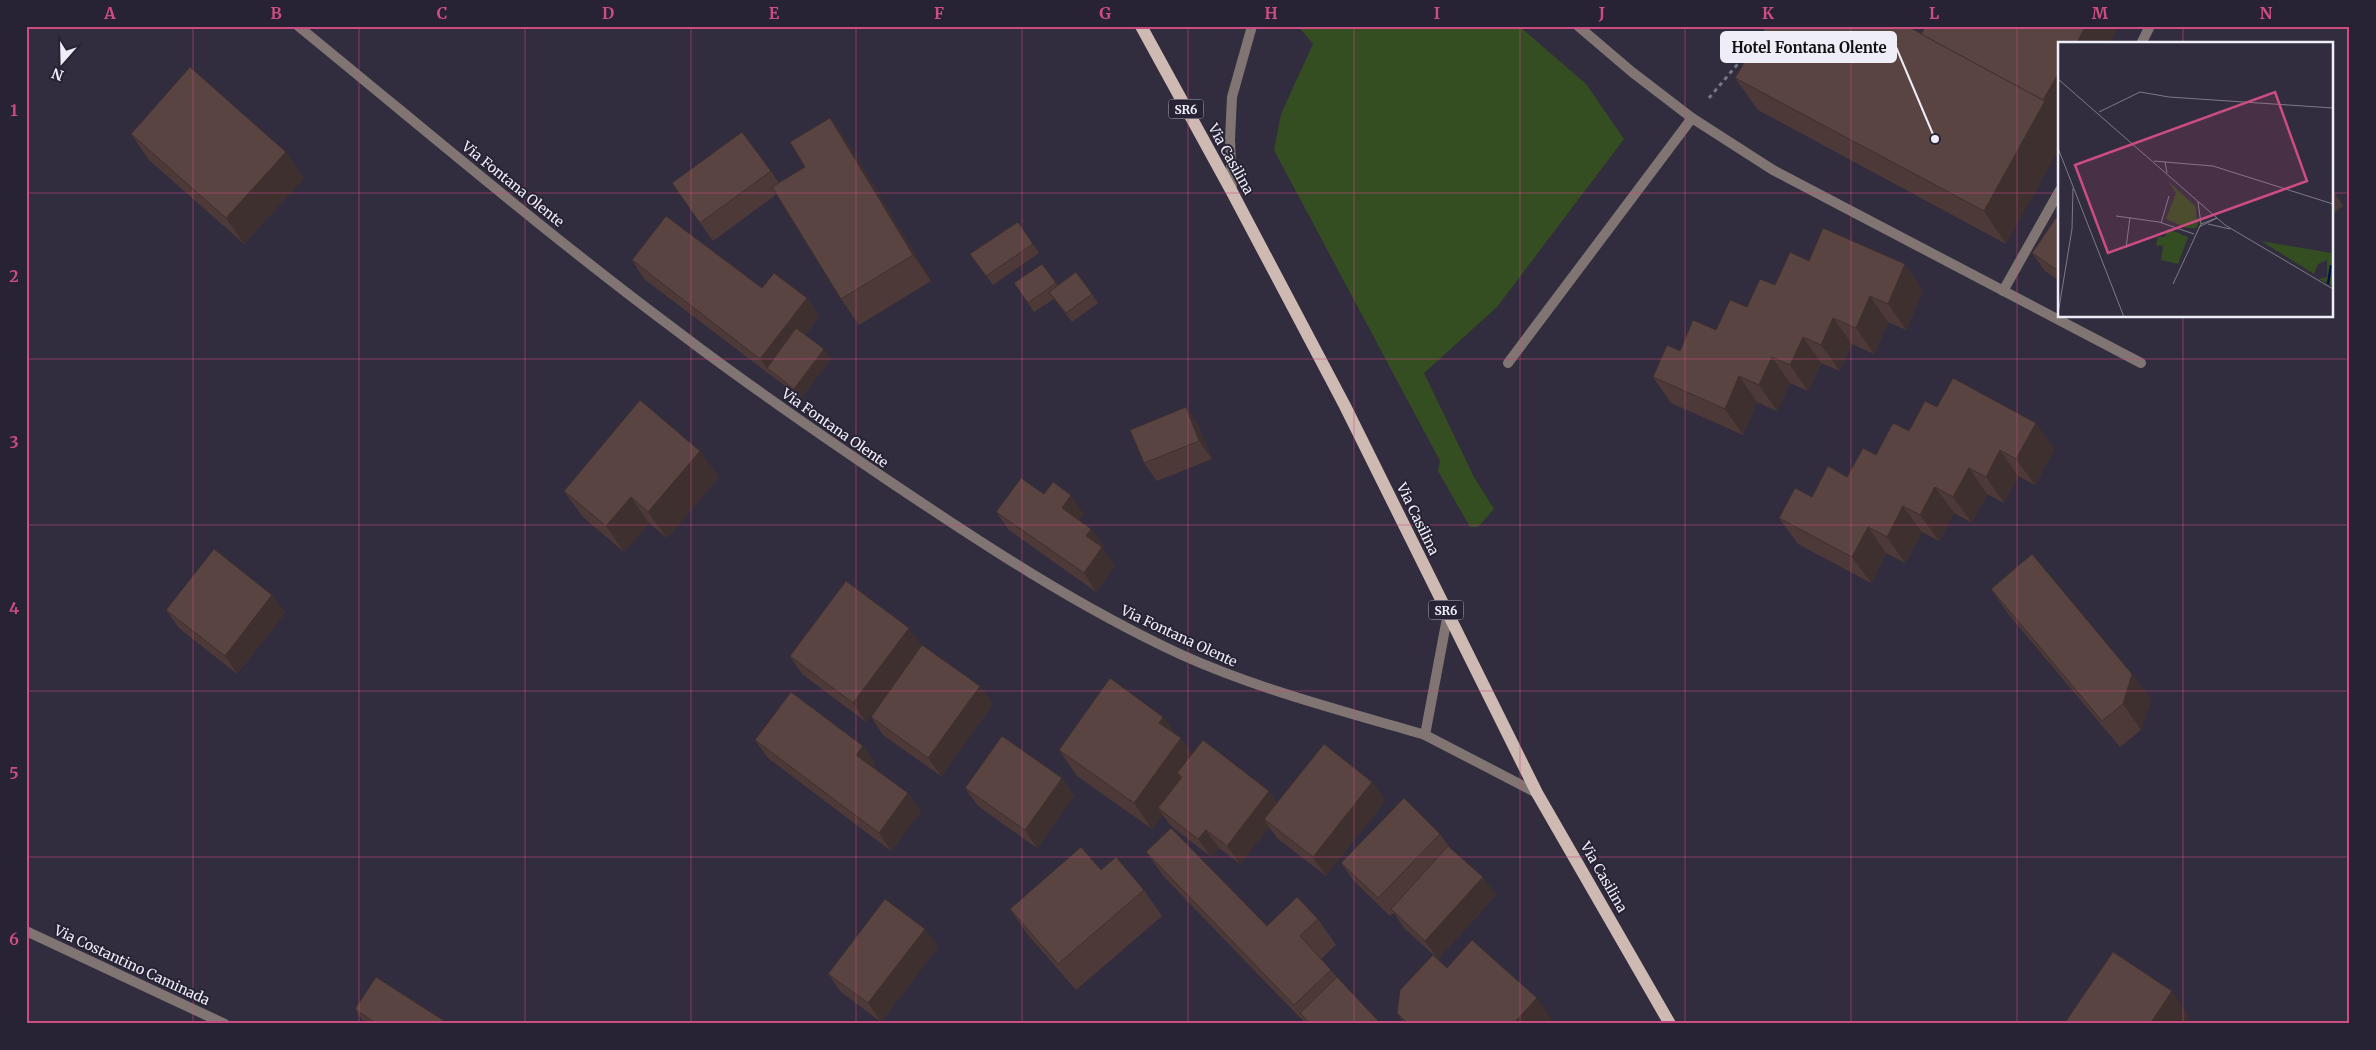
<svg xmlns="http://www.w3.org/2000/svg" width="2376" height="1050" font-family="Merriweather,serif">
<rect width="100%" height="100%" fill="#312d3e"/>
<!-- green -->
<path fill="#354e21" d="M1298,26H1519L1586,84L1624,139L1497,307L1424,373L1474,477L1494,509L1478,527H1470L1438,471L1440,461L1274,150L1281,114L1313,44Z"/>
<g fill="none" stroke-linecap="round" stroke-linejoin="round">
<!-- path -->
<path stroke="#797584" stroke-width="3" stroke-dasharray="4 4" stroke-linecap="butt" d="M1709,98L1758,40"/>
<!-- lane -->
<path stroke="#807572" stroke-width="10" d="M1508,363L1692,118"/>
<!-- street -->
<g stroke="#807572" stroke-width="10">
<path d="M298,26C423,128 547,234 677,331C745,383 815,431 886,479C981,543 1078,607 1182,655C1260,690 1343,711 1425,735"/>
<path d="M1578,26L1632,72L1692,118L1773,170L2141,363"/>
<path d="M2141,44L2150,26"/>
<path d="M1232,191L1230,139L1232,97L1252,26"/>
<path d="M2003,291L2060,190"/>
<path d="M1448,613L1425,735L1537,793"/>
<path d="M26,931L225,1024"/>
</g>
<!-- primary -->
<path stroke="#cfbab3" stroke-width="12" d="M1141,26L1232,192L1345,406L1537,793L1670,1024"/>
</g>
<!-- wall -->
<g fill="#4d3a38">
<path d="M1926,26H2119L2109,44H2060L2006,244L1758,110L1735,78L1921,34Z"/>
<path d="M830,118L848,144L931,281L859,325L841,299L777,194L713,241L672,183L771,171L779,183L805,167Z"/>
<path d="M131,134L304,178L244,244L149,160Z"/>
<path d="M2332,189L2343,206L2332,214Z"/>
<path d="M2060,212V281L2045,271L2032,253Z"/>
<path d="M1018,222L1039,253L993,285L970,254Z"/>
<path d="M632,260L807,298L819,316L805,335L831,359L801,398L644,279Z"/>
<path d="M1809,261L1923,290L1906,330L1888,322L1874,354L1852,344L1840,371L1821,363L1808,391L1790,383L1777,411L1757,402L1743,435L1671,403L1653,377L1680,351L1716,330Z"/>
<path d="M1042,264L1058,286L1076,272L1098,303L1072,322L1054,299L1034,312L1014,283Z"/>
<path d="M1186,407L1198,425L1212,459L1157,481L1144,463Z"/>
<path d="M1937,407L2036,423L2054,449L2035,485L2018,476L2004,503L1987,494L1972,523L1954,513L1939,541L1922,532L1905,563L1886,553L1871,583L1798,544L1779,518L1812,497L1847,477L1909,431Z"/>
<path d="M719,477L667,538L649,523L624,552L583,517L564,491Z"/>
<path d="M1044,494L1084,514L1079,520L1091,529L1104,547L1103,549L1115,566L1096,592L1009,530L996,512Z"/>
<path d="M846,581L866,722L802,674L790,656Z"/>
<path d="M1991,589L2132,674L2151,700L2141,730L2120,747L2009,615Z"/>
<path d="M272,595L285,613L237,674L179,628L166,610Z"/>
<path d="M980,686L993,704L941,776L883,735L871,717Z"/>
<path d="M1163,717L1176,735L1181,738L1192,754L1269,791L1277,803L1372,782L1385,801L1326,876L1277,838L1269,827L1240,864L1219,848L1211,857L1171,826L1163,815L1152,829L1077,776L1059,750Z"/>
<path d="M755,740L863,746L875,764L873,767L908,793L921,811L891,851L768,758Z"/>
<path d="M1062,778L1074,796L1037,848L978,806L965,788Z"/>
<path d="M1440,834L1450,848L1496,895L1438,959L1404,928L1394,913L1390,916L1354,881L1341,863Z"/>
<path d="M1146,852L1267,926L1318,919L1336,945L1321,959L1331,970L1337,977L1381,1024H1306L1165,878Z"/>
<path d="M1144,890L1162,916L1076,990L1028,935L1010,909Z"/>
<path d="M925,929L938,947L881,1022L841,992L828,974Z"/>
<path d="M1447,968L1555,1024H1404L1397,1013Z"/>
<path d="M355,1009L449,1024H365Z"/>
</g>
<!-- shaded-wall -->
<g fill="#3e302e">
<path d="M2086,26H2119L2109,44H2076Z"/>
<path d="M2060,71V148L2006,244L1984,211L2041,103Z"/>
<path d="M830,118L848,144L931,281L913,255Z"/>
<path d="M286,152L304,178L244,244L226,218Z"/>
<path d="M1905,264L1923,290L1906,330L1888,304Z"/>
<path d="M1870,296L1888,322L1874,354L1856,328Z"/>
<path d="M807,298L819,316L775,374L767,368L760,359Z"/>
<path d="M1833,318L1852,344L1840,371L1821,345Z"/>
<path d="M1803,337L1821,363L1808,391L1790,365Z"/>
<path d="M824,349L831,359L801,398L794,389Z"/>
<path d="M1772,357L1790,383L1777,411L1759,385Z"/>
<path d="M1739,376L1757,402L1743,435L1725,409Z"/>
<path d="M1186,407L1198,425L1212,459L1199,441Z"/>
<path d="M2036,423L2054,449L2035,485L2016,459Z"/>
<path d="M2000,450L2018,476L2004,503L1986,477Z"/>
<path d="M700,451L719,477L667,538L648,512Z"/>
<path d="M1969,468L1987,494L1972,523L1953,497Z"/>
<path d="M1935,487L1954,513L1939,541L1920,515Z"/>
<path d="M1071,495L1084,514L1075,526L1062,508Z"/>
<path d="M631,497L649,523L624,552L606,526Z"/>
<path d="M1903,506L1922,532L1905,563L1887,537Z"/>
<path d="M1868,527L1886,553L1871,583L1852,557Z"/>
<path d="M1091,529L1104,547L1103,549L1115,566L1096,592L1084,573L1086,536Z"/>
<path d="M272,595L285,613L237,674L225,656Z"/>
<path d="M909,628L922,646L866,722L853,703Z"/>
<path d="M2132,674L2151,700L2141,730L2123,704Z"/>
<path d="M980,686L993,704L941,776L928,758Z"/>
<path d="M1163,717L1180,740L1181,738L1199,764L1182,777L1177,773L1185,784L1158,808L1163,815L1152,829L1134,803L1159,723Z"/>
<path d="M863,746L875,764L869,773L856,755Z"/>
<path d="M1062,778L1074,796L1037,848L1025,830Z"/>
<path d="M1372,782L1385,801L1326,876L1313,857Z"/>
<path d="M1269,791L1282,810L1264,819L1269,827L1240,864L1227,846Z"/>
<path d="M908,793L921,811L891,851L879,833Z"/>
<path d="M1206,830L1219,848L1211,857L1198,839Z"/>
<path d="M1483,877L1496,895L1438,959L1425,941Z"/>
<path d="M925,929L938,947L881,1022L868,1003Z"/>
<path d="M2172,991L2190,1017L2186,1024H2150Z"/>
<path d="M1537,998L1555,1024H1513Z"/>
</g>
<!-- building -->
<g fill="#594441" stroke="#3e302e">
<path d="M1766,26H1907L2045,101L1984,211L1735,78Z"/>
<path d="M1926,26H2086L2076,44H2060V71L2043,100L1921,34Z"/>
<path d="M190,67L286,152L226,218L131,134Z"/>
<path d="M830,118L913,255L841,299L772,187L805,167L790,142Z"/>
<path d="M742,132L771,171L700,223L672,183Z"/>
<path d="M2060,212V272L2032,253Z"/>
<path d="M666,216L762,288L774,273L807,298L760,359L632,260Z"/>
<path d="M1018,222L1033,244L986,276L970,254Z"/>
<path d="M1823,228L1905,264L1888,304L1870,296L1856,328L1833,318L1821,345L1803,337L1790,365L1772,357L1759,385L1739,376L1725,409L1653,377L1667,345L1680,351L1693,320L1716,330L1730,300L1747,307L1760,279L1775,285L1790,252L1809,261Z"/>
<path d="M1042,264L1056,283L1028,303L1014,283Z"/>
<path d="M1076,272L1092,294L1066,313L1049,292Z"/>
<path d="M796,328L824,349L794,389L767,368Z"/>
<path d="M1953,378L2036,423L2016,459L2000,450L1986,477L1969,468L1953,497L1935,487L1920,515L1903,506L1887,537L1868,527L1852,557L1779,518L1795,488L1812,497L1828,466L1847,477L1863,448L1876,455L1893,423L1909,431L1925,401L1937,407Z"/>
<path d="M640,400L700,451L648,512L631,497L606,526L564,491Z"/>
<path d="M1186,407L1199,441L1144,463L1130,430Z"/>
<path d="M1021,478L1044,494L1053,482L1071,495L1062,508L1091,529L1086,536L1102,547L1084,573L996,512Z"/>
<path d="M214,549L272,595L225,656L166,610Z"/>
<path d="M2032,554L2132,674L2123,704L2102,721L1991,589Z"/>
<path d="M846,581L909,628L853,703L790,656Z"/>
<path d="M922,645L980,686L928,758L871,717Z"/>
<path d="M1110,678L1163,717L1159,723L1181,738L1134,803L1059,750Z"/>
<path d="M791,692L863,746L856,755L908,793L879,833L755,740Z"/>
<path d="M1002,736L1062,778L1025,830L965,788Z"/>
<path d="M1203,740L1269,791L1227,846L1206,830L1198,839L1158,808L1182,777L1177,773Z"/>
<path d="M1324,744L1372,782L1313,857L1264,819Z"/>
<path d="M1404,798L1440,834L1378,898L1341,863Z"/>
<path d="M1171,828L1267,926L1297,897L1318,919L1300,936L1331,970L1294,1005L1146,852Z"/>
<path d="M1448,846L1483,877L1425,941L1391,909Z"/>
<path d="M1081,847L1101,870L1116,857L1144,890L1058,964L1010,909Z"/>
<path d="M885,899L925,929L868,1003L828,974Z"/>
<path d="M1472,940L1537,998L1513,1024H1408L1397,1013L1400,990L1433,955L1447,968Z"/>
<path d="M2113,952L2172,991L2150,1024H2064Z"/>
<path d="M376,977L449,1024H377L355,1009Z"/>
<path d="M1337,977L1381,1024H1310L1300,1013Z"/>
</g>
<!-- grid -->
<path fill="none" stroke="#cd4d82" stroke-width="1" stroke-opacity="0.55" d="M193,26V1024M359,26V1024M525,26V1024M691,26V1024M856,26V1024M1022,26V1024M1188,26V1024M1354,26V1024M1520,26V1024M1685,26V1024M1851,26V1024M2017,26V1024M2183,26V44M26,193H2060M2332,193H2350M2183,316V1024M26,359H2350M26,525H2350M26,691H2350M26,857H2350"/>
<g text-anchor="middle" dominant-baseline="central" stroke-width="4" stroke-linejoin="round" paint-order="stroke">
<!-- shield labels -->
<g fill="#272334" stroke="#b3b0bd" stroke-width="1">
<rect x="1168.5" y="99.5" width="35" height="19" rx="4"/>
<rect x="1428.5" y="600.5" width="35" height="19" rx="4"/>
</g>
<g font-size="12" font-weight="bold" fill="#efedf8">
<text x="1186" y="109">SR6</text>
<text x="1446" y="610">SR6</text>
</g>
<!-- street labels -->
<g font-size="14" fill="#efedf8" stroke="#272334">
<text transform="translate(1231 159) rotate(61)">Via Casilina</text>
<text transform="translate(513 184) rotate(39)">Via Fontana Olente</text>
<text transform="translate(835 428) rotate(35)">Via Fontana Olente</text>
<text transform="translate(1418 519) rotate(64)">Via Casilina</text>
<text transform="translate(1179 636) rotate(25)">Via Fontana Olente</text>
<text transform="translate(1604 877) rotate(60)">Via Casilina</text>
<text transform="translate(132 965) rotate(25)">Via Costantino Caminada</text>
</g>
</g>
<!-- overview -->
<g transform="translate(2058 42)">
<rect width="275" height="275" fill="#312d3e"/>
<path d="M110,139L138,165V175L142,178L138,186H129L108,177L118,151ZM110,187L130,195L120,222L103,218L105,204L98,203L100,195H107ZM203,199L273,211L275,244L261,237L269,235V218L260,222L256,232Z" fill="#354e21"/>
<path fill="none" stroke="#021249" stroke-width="2.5" d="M270,242L273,223"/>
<path fill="none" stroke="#7d7a88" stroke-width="1" d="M0,37L167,183L275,247M41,70L82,50L111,55L275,66M0,106L66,275M96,119L107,120L109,131M107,120L155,124L275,162M58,174L101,180L136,192M103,181L111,154M143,182L159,176M150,182L172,187M141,185L159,176M68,206L72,175M115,242L143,182L140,160M0,272L14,187L15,146"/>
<path fill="#cd4d82" fill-opacity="0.15" stroke="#cd4d82" stroke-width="2.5" d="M217,50L249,139L50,211L17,123Z"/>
<rect width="275" height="275" fill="none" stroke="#efedf8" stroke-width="2.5"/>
</g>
<!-- callouts -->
<path fill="none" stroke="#efedf8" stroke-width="2" d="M1935 139L1896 47"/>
<circle fill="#efedf8" stroke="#272334" stroke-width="2" cx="1935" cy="139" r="5"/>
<rect fill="#efedf8" stroke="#efedf8" stroke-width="2" x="1721" y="32" width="175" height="30" rx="5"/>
<g font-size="15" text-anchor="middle" font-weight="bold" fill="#111">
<text x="1809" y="53">Hotel Fontana Olente</text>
</g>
<!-- border -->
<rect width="2376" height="1050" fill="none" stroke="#272334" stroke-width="55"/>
<!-- north arrow -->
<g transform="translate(62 62) rotate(200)" stroke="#272334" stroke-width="4" paint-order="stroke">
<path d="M0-4L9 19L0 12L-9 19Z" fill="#efedf8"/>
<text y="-8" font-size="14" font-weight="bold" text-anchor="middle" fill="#efedf8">N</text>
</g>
<rect x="28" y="28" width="2320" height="994" fill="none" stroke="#cd4d82" stroke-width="2"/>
<g font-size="16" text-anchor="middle" font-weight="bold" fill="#cd4d82">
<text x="110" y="19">A</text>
<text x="276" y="19">B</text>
<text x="442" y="19">C</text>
<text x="608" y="19">D</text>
<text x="774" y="19">E</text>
<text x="939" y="19">F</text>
<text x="1105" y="19">G</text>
<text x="1271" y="19">H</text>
<text x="1437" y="19">I</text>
<text x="1602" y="19">J</text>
<text x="1768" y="19">K</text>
<text x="1934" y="19">L</text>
<text x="2100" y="19">M</text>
<text x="2266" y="19">N</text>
<text x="14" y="116">1</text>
<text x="14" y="282">2</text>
<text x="14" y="448">3</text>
<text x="14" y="614">4</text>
<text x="14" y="779">5</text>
<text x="14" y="945">6</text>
</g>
</svg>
